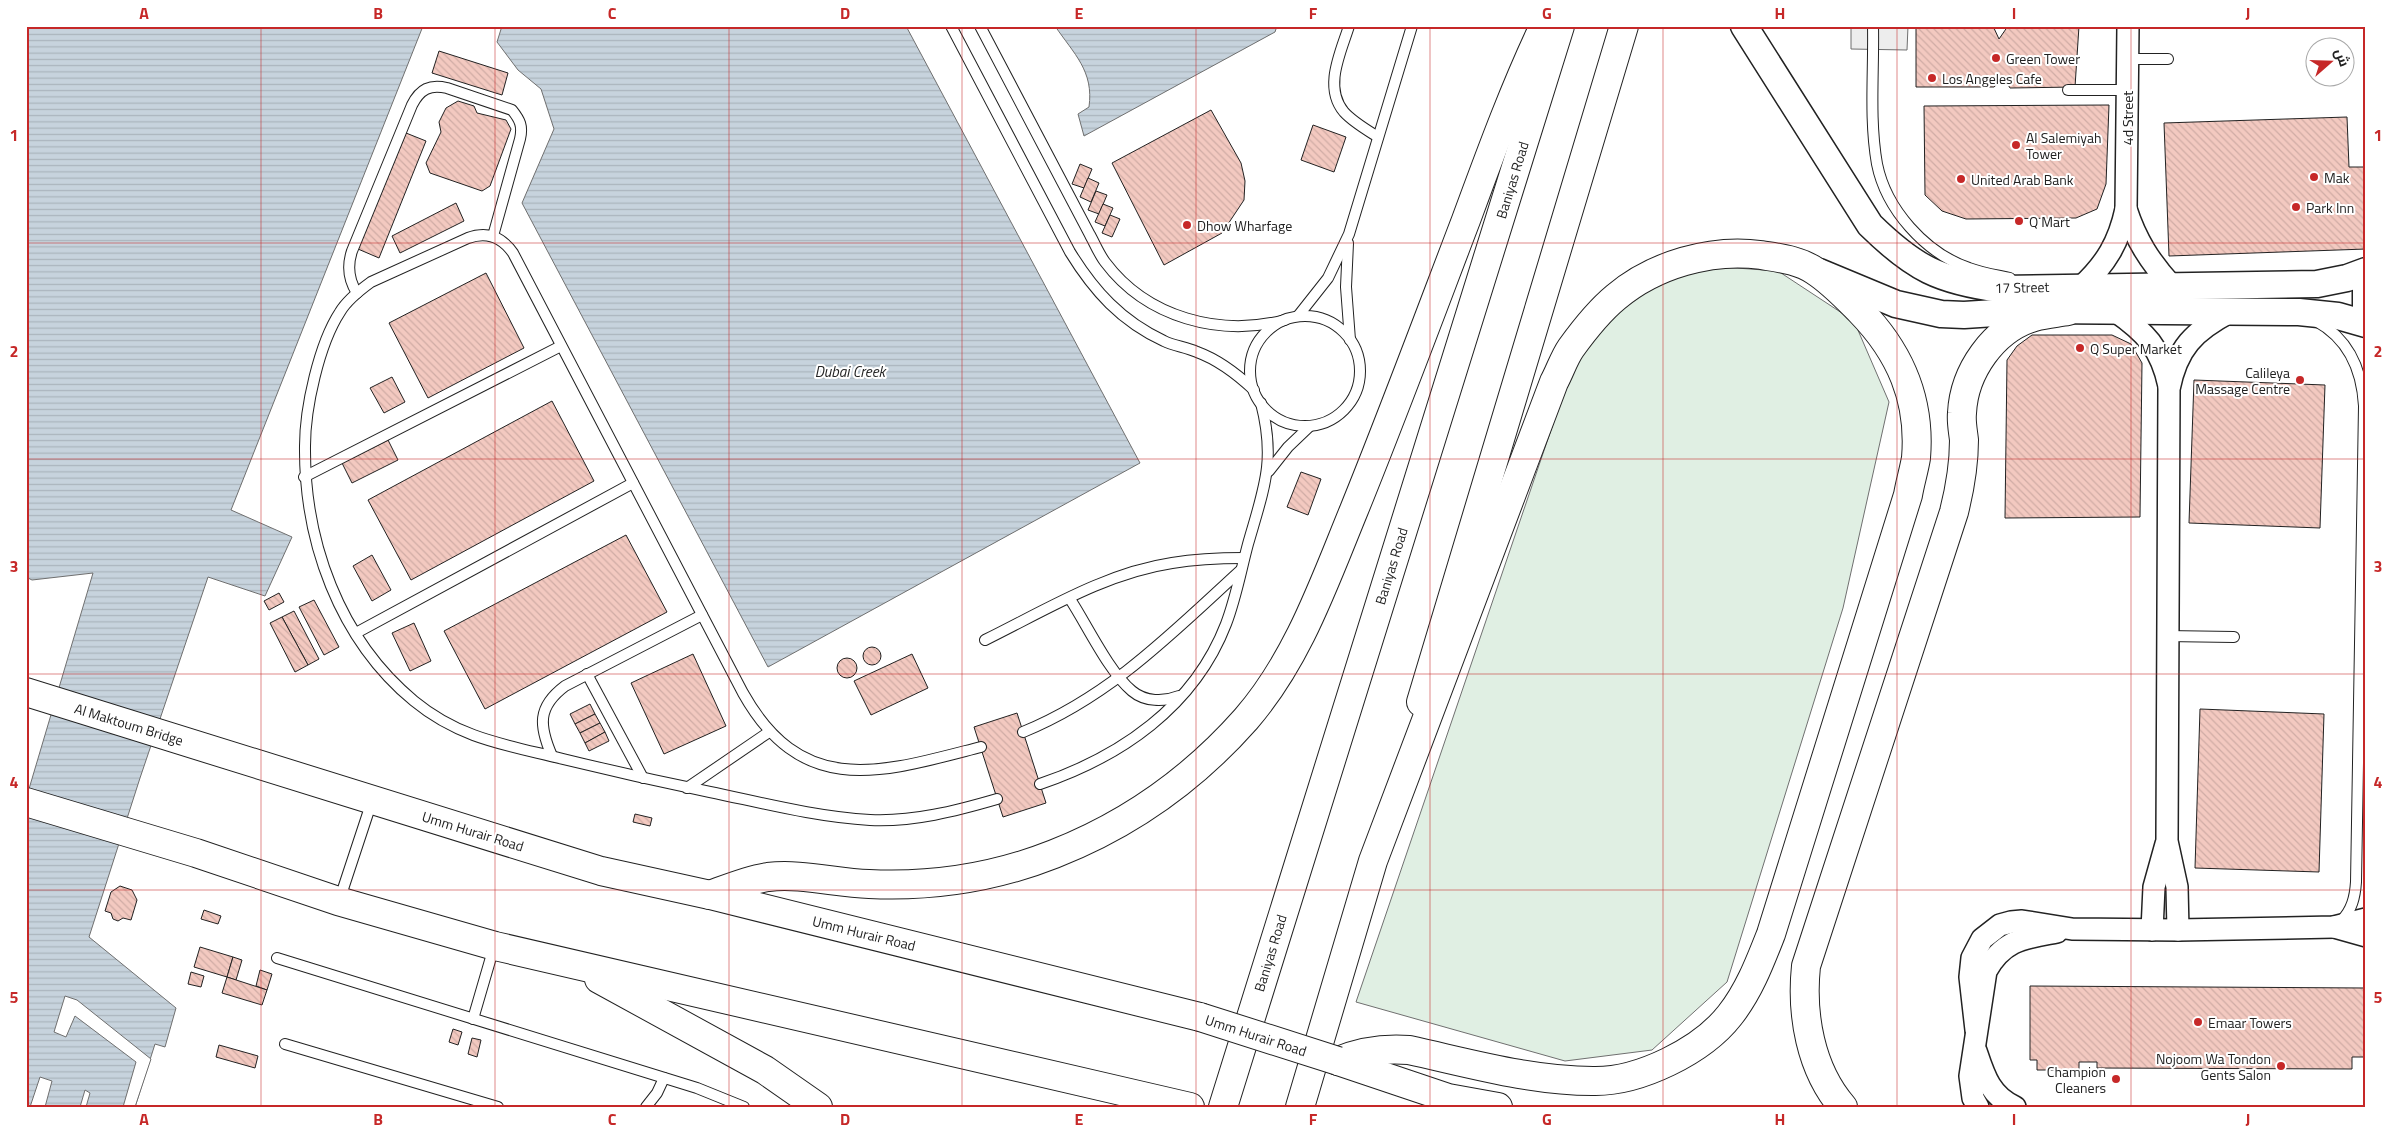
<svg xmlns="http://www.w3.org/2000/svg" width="2392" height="1133" font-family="'Titillium Web',Cairo,sans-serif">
<defs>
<pattern id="water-rules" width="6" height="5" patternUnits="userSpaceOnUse" patternTransform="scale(1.25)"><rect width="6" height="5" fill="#c7d3dd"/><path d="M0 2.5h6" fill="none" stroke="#abb5bd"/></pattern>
<pattern id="building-back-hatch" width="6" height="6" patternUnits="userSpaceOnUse" patternTransform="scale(1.25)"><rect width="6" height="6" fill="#f3c9c0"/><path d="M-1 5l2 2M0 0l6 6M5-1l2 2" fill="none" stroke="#d0aca5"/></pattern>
</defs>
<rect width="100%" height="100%" fill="#fff"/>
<!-- garden -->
<path fill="#e0efe3" stroke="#6f6f6f" d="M1722,267L1778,271L1854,321L1889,402L1843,608L1727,982L1652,1050L1565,1061L1356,1002L1582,339L1633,287L1675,270Z"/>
<!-- parking -->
<path fill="#ededed" stroke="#6f6f6f" d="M1851,26H1908L1907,50L1851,49Z"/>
<!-- water -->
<g fill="url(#water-rules)" stroke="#6f6f6f">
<path d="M26,26H423L231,510L292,537L265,596L208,577L140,778L89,937L176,1008L165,1047L155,1044L135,1107H26V799L93,573L32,580L26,577Z"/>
<path d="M502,26H906L1140,463L768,667L522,203L554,129L541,89L518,70L497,42Z"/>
<path d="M1055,26H1277L1275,32L1084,136L1078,114L1089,107C1094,71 1074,54 1055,26Z"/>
</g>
<!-- pier -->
<g fill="#fff" stroke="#6f6f6f">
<path d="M65,996L77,1000L151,1059L135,1107H123L136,1062L75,1016L66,1037L54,1032Z"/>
<path d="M40,1077L52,1081L45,1107H30Z"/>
<path d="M85,1090L90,1093L86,1107H80Z"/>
</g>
<!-- building -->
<g fill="url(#building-back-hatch)" stroke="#222">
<path d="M1916,26H1993L1999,39L2008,26H2079L2075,87L2010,88L2004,78L1994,87H1916Z"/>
<path d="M439,51L508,73L502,95L432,73Z"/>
<path d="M458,101L474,106L477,113L506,120L511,129L490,186L482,191L430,173L426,163L441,132L439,122L446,108Z"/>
<path d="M2109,105L2106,184L2097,209L2076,218L1966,219L1942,211L1925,195L1924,106Z"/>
<path d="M1211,110L1241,163L1245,181L1244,200L1222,233L1164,265L1112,163Z"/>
<path d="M2347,117L2349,167H2365L2366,249L2169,256L2164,123Z"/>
<path d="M1313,125L1346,137L1334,172L1301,160Z"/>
<path d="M406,133L426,141L379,258L358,249Z"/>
<path d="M1080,164L1092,169L1084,188L1072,184Z"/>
<path d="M1088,178L1099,183L1091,202L1080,197Z"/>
<path d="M1096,191L1107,195L1099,214L1088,210Z"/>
<path d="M456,203L464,221L400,253L392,236Z"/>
<path d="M1103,204L1113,208L1105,226L1095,222Z"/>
<path d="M1110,215L1120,219L1112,237L1102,233Z"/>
<path d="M486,273L524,348L428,398L389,323Z"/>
<path d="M2032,335H2112L2131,344L2142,363L2140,517L2005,518L2007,360L2017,346Z"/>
<path d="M392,377L405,402L384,413L370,388Z"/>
<path d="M2194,380L2325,385L2320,528L2189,523Z"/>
<path d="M552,401L594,481L411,580L368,500Z"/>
<path d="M388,440L398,460L352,483L342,463Z"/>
<path d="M1301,472L1321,479L1308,515L1287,507Z"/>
<path d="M626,535L667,612L485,709L444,631Z"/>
<path d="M372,555L391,590L372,601L353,566Z"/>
<path d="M279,593L284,602L269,610L264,601Z"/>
<path d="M314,600L339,647L324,655L299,607Z"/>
<path d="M294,611L319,659L308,665L282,617Z"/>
<path d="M282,617L308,665L295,672L270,623Z"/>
<path d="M414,623L431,661L410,671L392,633Z"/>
<circle cx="872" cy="656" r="9"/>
<path d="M693,654L726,726L664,754L631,683Z"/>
<path d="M912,654L928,688L871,715L854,681Z"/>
<circle cx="847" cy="668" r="10"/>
<path d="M590,704L595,714L575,724L570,714Z"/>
<path d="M2200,709L2324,714L2319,872L2195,868Z"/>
<path d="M1017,713L1046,803L1003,817L974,727Z"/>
<path d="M595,714L600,723L580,733L575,724Z"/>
<path d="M600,723L605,732L585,743L580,733Z"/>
<path d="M605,732L609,741L589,751L585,743Z"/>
<path d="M635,814L652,818L650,826L633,822Z"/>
<path d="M120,886L132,890L137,900L131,920L123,918L118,921L113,919L111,913L105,911L111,892Z"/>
<path d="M204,910L221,916L218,924L201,919Z"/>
<path d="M200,947L233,957L227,977L194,967Z"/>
<path d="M233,957L242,960L236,980L227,977Z"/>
<path d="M260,970L272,974L267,990L256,986Z"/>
<path d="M191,972L204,976L201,987L188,984Z"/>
<path d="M227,977L267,990L262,1005L222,993Z"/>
<path d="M2030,986L2366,988V1057H2352V1069L2097,1068V1062H2079V1070H2037V1060H2030Z"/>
<path d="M453,1029L462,1032L458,1045L449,1042Z"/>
<path d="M472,1038L481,1040L477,1057L468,1054Z"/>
<path d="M219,1045L258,1056L255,1068L216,1057Z"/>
</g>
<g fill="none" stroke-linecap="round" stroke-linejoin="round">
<!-- service casing -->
<g stroke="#222" stroke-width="12">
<g id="service">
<path d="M951,26L1070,252C1094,291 1121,321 1164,341C1174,346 1186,347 1197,352C1219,360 1237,374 1254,390"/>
<path d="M980,26L1090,235C1095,244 1099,254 1105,262C1147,318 1220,337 1285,320"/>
<path d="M1349,26C1341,52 1323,87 1344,112C1353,122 1367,130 1378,137"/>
<path d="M1873,26C1874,71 1869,119 1877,164C1886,209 1925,253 1969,268C1982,273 1996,275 2010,278"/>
<path d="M2127,59H2168"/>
<path d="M2068,90H2127"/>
<path d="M1348,243L1346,287L1350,340"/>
<path d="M357,293C348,279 347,266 352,251L412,105C420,89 430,84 447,88L512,110C520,120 523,126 520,139L493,236"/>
<path d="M1298,316L1328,278L1349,234L1412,26"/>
<circle cx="1305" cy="371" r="55"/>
<path d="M2316,321C2349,339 2362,370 2364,406L2356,882C2355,897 2352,910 2341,921"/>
<path d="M1269,471L1288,447L1310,426"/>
<path d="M304,477L561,346"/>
<path d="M1070,599C1087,625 1109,672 1132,691C1145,702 1164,702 1179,696"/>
<path d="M356,633L633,483"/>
<path d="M2166,636L2234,637"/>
<path d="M985,640C1044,611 1105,573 1172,563C1196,559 1220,558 1244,558"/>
<path d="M587,674L643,778"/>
<path d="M1023,732C1111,696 1172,633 1241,570"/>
<path d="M981,747C883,772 803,800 743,693L513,253C502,237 487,231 468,238L371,282C360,290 347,300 340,312C319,344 305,408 305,446C304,541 339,639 414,701C460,739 507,745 563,759C612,771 661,782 710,792C763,803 816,817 870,820C913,822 956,811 997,799"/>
<path d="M552,756C539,726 537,707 565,686L702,615"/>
<path d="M1040,784C1120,757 1194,707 1226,624C1236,598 1241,570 1248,544C1264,488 1276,461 1261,403"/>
<path d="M687,788L769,732"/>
<path d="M339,901L372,801"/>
<path d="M277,958L697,1088L744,1107"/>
<path d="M473,1019L494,947"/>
<path d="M285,1044L498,1107"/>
<path d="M646,1107L657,1093L664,1078"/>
</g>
</g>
<!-- minor casing -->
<g stroke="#222" stroke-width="24">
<g id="minor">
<path d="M2126,209C2136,240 2150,262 2172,286"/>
<path d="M2081,287C2106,264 2119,242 2126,209L2128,26"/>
<path d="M2115,311C2145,332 2161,348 2169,386"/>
<path d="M2334,927L2366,936"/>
<path d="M2152,930L2154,887L2166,844"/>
<path d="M2178,930L2177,887L2167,841L2169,389C2177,348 2194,331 2230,312"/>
<path d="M1976,1030L1970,977L1972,958L1982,939L2000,925L2011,922L2022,921L2072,929L2178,930L2334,927L2366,919"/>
<path d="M1976,1051C1984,1075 1990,1096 2015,1107"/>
<path d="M1978,1107L1973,1098L1970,1076L1986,971C2004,939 2025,938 2057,932"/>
</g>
</g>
<!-- tertiary casing -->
<g stroke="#222" stroke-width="29">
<g id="tertiary">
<path d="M1744,26L1870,225C1914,268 1939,281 2001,289L2317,284L2347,278L2366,271"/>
<path d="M1819,272L1896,304L1941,314L1964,315L2041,310L2299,312L2338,316L2366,324"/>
<path d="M2366,286V307"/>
</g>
</g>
<!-- secondary casing -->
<g stroke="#222" stroke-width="30">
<g id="secondary">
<path d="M1421,702L1624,26"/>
<path d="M1223,1107L1560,26"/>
</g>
</g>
<!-- primary casing -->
<g stroke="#222" stroke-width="30">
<g id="primary">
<path d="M26,692L601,871L710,895L1200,1017"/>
<path d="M26,802L196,853L338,901L495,946L1190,1107"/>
<path d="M710,895C729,888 748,880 768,877C801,873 836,883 869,884C932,887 996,877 1054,854C1128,825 1193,779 1246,719C1298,659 1324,583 1354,510C1393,414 1429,317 1466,220C1490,155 1514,89 1544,26"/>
<path d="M599,979L765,1070L818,1107"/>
<path d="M1338,1061L1448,1098L1498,1107"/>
<path d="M1300,1107L1373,861L1554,382C1560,371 1564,358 1571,348C1584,330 1599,311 1616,297C1654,265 1711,248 1761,255C1779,258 1799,260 1815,271C1832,282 1846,297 1860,311C1900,352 1921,399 1916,458C1914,470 1910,483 1908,495L1771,934C1760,962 1749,991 1730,1015C1702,1051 1639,1082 1593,1081C1531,1081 1469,1063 1409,1050C1383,1048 1362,1051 1338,1061"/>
<path d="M1843,1107C1810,1069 1801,1014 1806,966L1954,512C1960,488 1964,465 1964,440C1963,431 1961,422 1962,413C1964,372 1993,329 2034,317C2045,314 2057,313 2068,311"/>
</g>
</g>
<!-- service -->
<use href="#service" stroke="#fff" stroke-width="10"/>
<!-- minor -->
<use href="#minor" stroke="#fff" stroke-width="21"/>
<!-- tertiary -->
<use href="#tertiary" stroke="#fff" stroke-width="26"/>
<!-- secondary -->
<use href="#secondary" stroke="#fff" stroke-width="28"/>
<!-- primary -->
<use href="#primary" stroke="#fff" stroke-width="28"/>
<!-- primary-bridge casing -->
<g stroke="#222" stroke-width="30" stroke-linecap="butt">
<path id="primary-bridge" d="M1200,1017L1338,1061"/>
</g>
<!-- primary-bridge -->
<use href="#primary-bridge" stroke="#fff" stroke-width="28"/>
</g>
<!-- grid -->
<path fill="none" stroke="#c62828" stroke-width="1" stroke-opacity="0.55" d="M261,26V1107M495,26V1107M729,26V1107M962,26V1107M1196,26V1107M1430,26V1107M1663,26V1107M1897,26V1107M2131,26V1107M26,243H2366M26,459H2366M26,674H2366M26,890H2366"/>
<!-- markers -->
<g fill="#c62828" stroke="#fff" stroke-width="2">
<circle cx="1996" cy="58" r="5"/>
<circle cx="1932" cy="78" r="5"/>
<circle cx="2016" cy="145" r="5"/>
<circle cx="2314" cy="177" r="5"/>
<circle cx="1961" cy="179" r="5"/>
<circle cx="2296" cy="207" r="5"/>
<circle cx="2019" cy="221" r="5"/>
<circle cx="1187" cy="225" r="5"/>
<circle cx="2080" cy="348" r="5"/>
<circle cx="2300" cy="380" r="5"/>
<circle cx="2198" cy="1022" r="5"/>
<circle cx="2281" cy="1066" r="5"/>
<circle cx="2116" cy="1079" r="5"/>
</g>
<g text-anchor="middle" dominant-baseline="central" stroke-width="4" stroke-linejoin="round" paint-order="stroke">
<!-- poi labels -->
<g font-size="14" fill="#222" stroke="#fff" text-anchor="start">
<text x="2006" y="58">Green Tower</text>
<text x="1942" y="78">Los Angeles Cafe</text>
<text x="2026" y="137">Al Salemiyah<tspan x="2026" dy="16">Tower</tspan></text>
<text x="2324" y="177">Mak</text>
<text x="1971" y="179">United Arab Bank</text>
<text x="2306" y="207">Park Inn</text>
<text x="2029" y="221">Q Mart</text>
<text x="1197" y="225">Dhow Wharfage</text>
<text x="2090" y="348">Q Super Market</text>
<text x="2290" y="372" text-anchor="end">Calileya<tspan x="2290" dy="16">Massage Centre</tspan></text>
<text x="2208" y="1022">Emaar Towers</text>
<text x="2271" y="1058" text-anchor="end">Nojoom Wa Tondon<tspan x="2271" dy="16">Gents Salon</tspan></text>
<text x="2106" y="1071" text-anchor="end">Champion<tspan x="2106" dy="16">Cleaners</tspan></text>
</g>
<!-- street labels -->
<g font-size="14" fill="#222" stroke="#fff">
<text transform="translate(2127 118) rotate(-90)">4d Street</text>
<text transform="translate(1512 180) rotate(-73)">Baniyas Road</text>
<text transform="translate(2022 287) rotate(-1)">17 Street</text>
<text transform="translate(1391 566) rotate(-73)">Baniyas Road</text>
<text transform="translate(129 724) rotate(17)">Al Maktoum Bridge</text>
<text transform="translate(473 831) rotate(17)">Umm Hurair Road</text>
<text transform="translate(864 933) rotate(14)">Umm Hurair Road</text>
<text transform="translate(1270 953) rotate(-73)">Baniyas Road</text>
<text transform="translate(1256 1035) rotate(18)">Umm Hurair Road</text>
</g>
<!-- water labels -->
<g font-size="15" font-style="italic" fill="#222" stroke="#fff">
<text x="850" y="371">Dubai Creek</text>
</g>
</g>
<!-- border -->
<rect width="2392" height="1133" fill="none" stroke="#ffffff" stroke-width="55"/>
<!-- north arrow -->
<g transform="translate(2330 62) rotate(70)"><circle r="24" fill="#ffffff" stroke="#a7a7a7"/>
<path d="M0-4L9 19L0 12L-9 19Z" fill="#c62828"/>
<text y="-8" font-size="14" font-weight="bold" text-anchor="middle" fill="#222222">ش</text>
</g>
<rect x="28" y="28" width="2336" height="1078" fill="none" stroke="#c62828" stroke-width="2"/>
<g font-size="16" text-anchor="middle" font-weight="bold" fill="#c62828">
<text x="144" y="19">A</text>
<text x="378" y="19">B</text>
<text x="612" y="19">C</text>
<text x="845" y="19">D</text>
<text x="1079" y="19">E</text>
<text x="1313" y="19">F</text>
<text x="1547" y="19">G</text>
<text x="1780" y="19">H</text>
<text x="2014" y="19">I</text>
<text x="2248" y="19">J</text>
<text x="14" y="141">1</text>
<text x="2378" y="141">1</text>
<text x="14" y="357">2</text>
<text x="2378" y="357">2</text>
<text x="14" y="572">3</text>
<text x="2378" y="572">3</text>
<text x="14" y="788">4</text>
<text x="2378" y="788">4</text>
<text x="14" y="1003">5</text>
<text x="2378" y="1003">5</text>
<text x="144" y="1125">A</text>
<text x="378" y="1125">B</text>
<text x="612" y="1125">C</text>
<text x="845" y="1125">D</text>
<text x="1079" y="1125">E</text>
<text x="1313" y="1125">F</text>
<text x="1547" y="1125">G</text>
<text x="1780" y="1125">H</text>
<text x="2014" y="1125">I</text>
<text x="2248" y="1125">J</text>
</g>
</svg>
